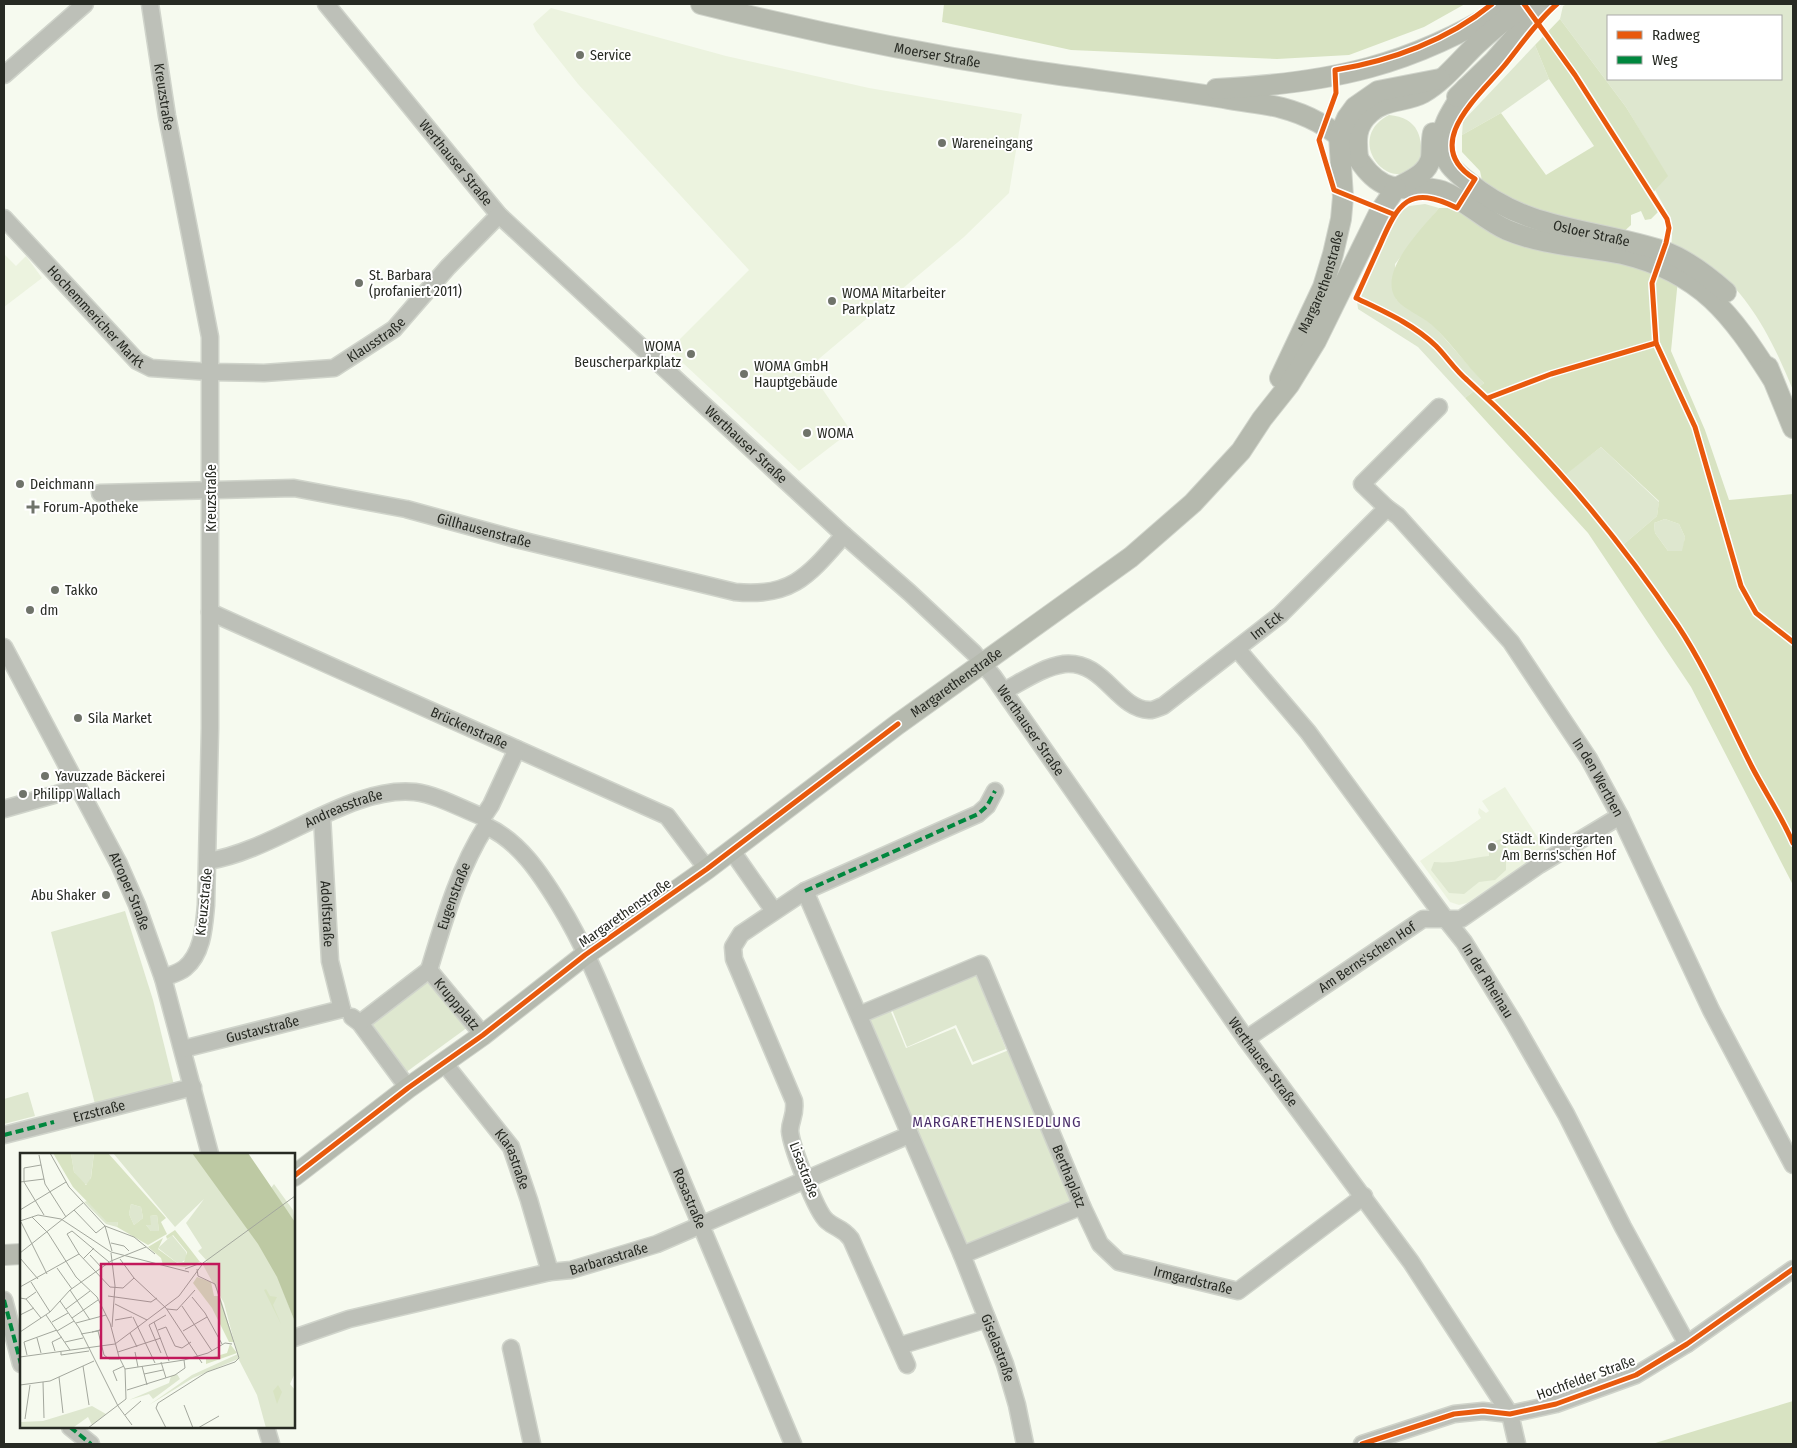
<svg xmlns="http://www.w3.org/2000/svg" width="1797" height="1448" font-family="'Fira Sans Condensed',sans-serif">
<rect width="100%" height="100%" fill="#f6faef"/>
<!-- built -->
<g fill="#ecf3df">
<path d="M551,8L726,56L869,88L1022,114L1009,193L964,237L808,368L851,431L799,471L669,350L749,270L578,84L536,31L533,24Z"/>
<path d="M4,254L16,266L26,256L42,278L4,307Z"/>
<path d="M1505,787L1546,850L1467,903L1459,905L1450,902L1420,861L1481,818L1478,813L1479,808L1486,813L1489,811L1482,801Z"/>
</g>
<!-- green -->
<g fill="#dee7cf" fill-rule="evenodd">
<path d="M1567,4H1793V390C1775,346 1753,300 1715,269C1703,259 1685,254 1671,247C1675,222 1667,212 1655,190L1667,176L1626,107L1560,19L1563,6ZM1608,16H1781V79H1608Z"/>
<path d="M1535,45L1549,79L1501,113L1462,135L1463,121Z"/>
<path d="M1389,115C1419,118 1423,137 1421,163C1417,166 1413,171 1409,172C1380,185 1348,136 1389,115Z"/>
<path d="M1425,204L1439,208L1395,264L1396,299L1432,324L1484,383L1465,398L1418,347L1358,309L1357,301L1375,264L1395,216L1409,206Z"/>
<path d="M1601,447L1659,502L1657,516L1624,544L1565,474Z"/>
<path d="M1665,519L1679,524L1685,537L1683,551H1668L1655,533L1654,523Z"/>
<path d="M1501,839L1506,845V870L1495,880L1479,882L1464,894L1449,893L1431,870L1434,862C1455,864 1468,858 1489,856V843Z"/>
<path d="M125,911L153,1000L174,1085L95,1104L51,932Z"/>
<path d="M975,972L1006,1049L973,1062L956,1025L907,1047L891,1007Z"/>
<path d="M428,978L468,1027L405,1073L371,1022Z"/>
<path d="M889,1007L906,1048L955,1028L972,1065L1009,1050L1075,1202L966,1246L867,1016Z"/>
<path d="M28,1092L35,1116L4,1124V1099Z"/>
</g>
<!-- forest -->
<g fill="#d8e3c2" fill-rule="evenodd">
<path d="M944,4H1465L1424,27L1349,55L1277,59L1071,50L942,22Z"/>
<path d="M1560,19L1626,107L1668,176L1649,197L1658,212L1651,219L1645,220L1641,211L1631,215V225L1620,235L1594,230L1484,190L1480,171L1462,152V135L1501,113L1546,175L1594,146L1549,79L1535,45Z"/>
<path d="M1439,208H1460L1622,258L1678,279L1671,351L1705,430L1729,500L1793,494V885L1691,687L1588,533L1465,398L1484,383C1466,365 1452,344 1433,326C1424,317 1403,309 1396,299C1377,271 1423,228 1439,208ZM1601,447L1659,501L1657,516L1624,544L1565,475ZM1665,519L1679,524L1685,537L1682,551H1668L1655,533L1654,523Z"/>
<path d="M1793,1401V1444H1652Z"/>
</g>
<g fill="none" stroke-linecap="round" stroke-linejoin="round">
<!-- minor casing -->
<g stroke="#d0d4cb" stroke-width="19">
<g id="minor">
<path id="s1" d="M150,4L167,116L210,337V728L206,905C204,926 203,953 185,968C179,973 170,975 163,978"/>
<path id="s2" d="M326,4L499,215L844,535L910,593L974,653L993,676L1246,1039L1411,1262L1510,1414L1517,1444"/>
<path d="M4,75L85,4"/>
<path id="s3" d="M4,218L137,361L151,368L211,372L264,373L334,368L394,329L448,267L499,215"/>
<path id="s4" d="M100,493L294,488L406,509L516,539L735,592C792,598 809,575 844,535"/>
<path id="s5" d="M1387,508L1398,516L1511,642L1589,759L1620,816L1711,1010L1793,1165"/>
<path id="s6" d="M210,612L667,816L707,869"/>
<path id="s7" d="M4,647L119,864L137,905L163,978L210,1154"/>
<path id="s8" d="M1238,650L1308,732L1444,917L1464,942L1514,1023L1566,1114L1623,1227L1687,1344"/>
<path id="s9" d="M1004,691C1023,681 1043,667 1064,664C1104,660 1117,709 1149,710C1153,711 1159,707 1163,706L1280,615L1387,508L1362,484L1439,407"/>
<path d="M4,809L78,788"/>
<path id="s10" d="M322,816L330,961L342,1009"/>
<path d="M483,817L491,805L517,749"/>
<path id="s11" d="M486,826C519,841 540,873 559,904C593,959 615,1024 641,1083C692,1203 742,1324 793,1444"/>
<path d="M732,851L774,911"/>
<path id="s12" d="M208,861C275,851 350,785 415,792C438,795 462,809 483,817"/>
<path id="s13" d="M805,891L962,1255L1005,1364L1017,1405L1025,1444"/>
<path id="s14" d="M429,970C444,921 458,870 486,826"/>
<path id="s15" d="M859,1015L981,964L1082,1206L1100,1244L1119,1262L1238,1291L1364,1196"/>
<path d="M352,1017L360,1023L408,1088"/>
<path id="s16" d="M360,1023L429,970L483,1035"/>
<path id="s17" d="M1246,1039L1423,919H1461L1539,865L1620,816"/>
<path id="s18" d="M183,1049L342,1009"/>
<path id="s19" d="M444,1063L511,1147L529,1200L550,1272"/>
<path id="s20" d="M4,1135L193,1087"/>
<path d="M962,1255L1082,1206"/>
<path d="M4,1300L21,1364"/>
<path id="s21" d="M294,1338L349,1319L550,1272L571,1270L657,1244L909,1135"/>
<path d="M899,1346L987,1319"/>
<path d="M511,1348L532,1444"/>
<path d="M907,1365L851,1239C842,1227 836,1229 827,1221C816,1212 791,1145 790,1131C790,1120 796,1116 794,1101L734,959L733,947L741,934L805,891L978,814L987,806L995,791"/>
<path d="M70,1427L91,1444"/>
<path d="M266,1427L271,1444"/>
<path d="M1362,1444L1454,1414L1483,1411L1510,1414L1556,1404L1636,1375L1687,1344L1793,1269"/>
</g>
</g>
<!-- major casing -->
<g stroke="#d0d4cb" stroke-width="22">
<g id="major">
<path id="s22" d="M701,4C817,33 935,57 1054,74C1111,82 1167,89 1224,98C1243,102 1263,103 1282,108C1305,114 1332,127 1348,145C1359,158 1367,176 1384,184C1402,193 1423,184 1442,191C1466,200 1484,220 1507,230C1545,246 1584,246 1623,254C1702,273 1731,314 1772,378"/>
<path id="s23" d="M1466,88C1457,104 1440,124 1442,143C1443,162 1454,171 1468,182C1528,232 1593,228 1663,251C1686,259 1708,276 1726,292"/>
<path d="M1216,89C1331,83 1412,66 1510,4"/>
<path d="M1457,97L1493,62L1544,4"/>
<path d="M1358,158C1356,140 1355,126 1370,113C1384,99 1407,102 1423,93C1444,81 1460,60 1477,44C1493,29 1509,16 1528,4"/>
<path d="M1398,187C1411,180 1427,174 1431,158C1432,150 1431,141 1433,133"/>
<path d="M1768,367L1793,428"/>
<path id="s24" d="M1280,378L1323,287L1333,254L1341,219L1343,197L1339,136L1347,118L1355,107L1378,91L1440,79"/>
<path id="s25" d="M294,1176L408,1088L483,1035L585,955L707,869L898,724L1131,557L1193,503L1241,451L1262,419L1289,385L1316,341L1379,213L1396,188"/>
<path d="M4,1255L21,1254"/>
</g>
</g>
<!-- minor -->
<use href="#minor" stroke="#bdc0b8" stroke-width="16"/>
<!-- major -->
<use href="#major" stroke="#b5b9ae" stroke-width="20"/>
<!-- quiet -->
<g stroke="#00873e" stroke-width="4" stroke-dasharray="8 4" stroke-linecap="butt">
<path d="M805,891L978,814L987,806L995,791"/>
<path d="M4,1135L54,1122"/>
<path d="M4,1300L21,1364"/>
<path d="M70,1427L91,1444"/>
</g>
<!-- cycleway casing -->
<g stroke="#fff" stroke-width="8">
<g id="cycleway">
<path d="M1524,4L1575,75L1667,219L1669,228L1666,243L1652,283L1656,343L1695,427L1741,586L1756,613L1793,642"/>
<path d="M1557,4C1537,21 1521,45 1504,66C1480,95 1419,145 1475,179L1457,208C1409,184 1398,203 1380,245C1372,263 1364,280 1356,298C1385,312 1413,324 1436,346C1447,357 1455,370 1467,380C1547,452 1618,537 1678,626C1707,670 1728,720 1752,767C1765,792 1782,817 1793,843"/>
<path d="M1393,214L1334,190L1319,140L1336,93L1335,70C1391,61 1448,40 1492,4"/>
<path d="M1488,398L1551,374L1656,343"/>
<path d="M294,1176L408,1088L483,1035L585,955L707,869L898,724"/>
<path d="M1362,1444L1454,1414L1483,1411L1510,1414L1556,1404L1636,1375L1687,1344L1793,1269"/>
</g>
</g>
<!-- cycleway -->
<use href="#cycleway" stroke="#e8590c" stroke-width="5"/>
</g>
<!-- markers -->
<g fill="#6f736a" stroke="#fff" stroke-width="2">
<circle cx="580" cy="55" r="5"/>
<circle cx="942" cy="143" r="5"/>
<circle cx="359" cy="283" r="5"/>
<circle cx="832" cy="301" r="5"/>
<circle cx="691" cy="354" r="5"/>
<circle cx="744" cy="374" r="5"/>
<circle cx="807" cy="433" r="5"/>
<circle cx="20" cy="484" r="5"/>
<path d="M30.5 499.5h5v5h5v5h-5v5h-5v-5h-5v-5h5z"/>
<circle cx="55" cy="590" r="5"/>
<circle cx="30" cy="610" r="5"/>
<circle cx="78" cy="718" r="5"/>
<circle cx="45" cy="776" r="5"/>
<circle cx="23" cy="794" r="5"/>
<circle cx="1492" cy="847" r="5"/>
<circle cx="106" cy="895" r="5"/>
</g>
<g text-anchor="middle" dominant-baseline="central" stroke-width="4" stroke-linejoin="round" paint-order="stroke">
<!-- poi labels -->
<g font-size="14" fill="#272a23" stroke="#fff" text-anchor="start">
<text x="590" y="55">Service</text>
<text x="952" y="143">Wareneingang</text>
<text x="369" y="275">St. Barbara<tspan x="369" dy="16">(profaniert 2011)</tspan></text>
<text x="842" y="293">WOMA Mitarbeiter<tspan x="842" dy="16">Parkplatz</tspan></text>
<text x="681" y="346" text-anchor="end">WOMA<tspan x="681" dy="16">Beuscherparkplatz</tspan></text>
<text x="754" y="366">WOMA GmbH<tspan x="754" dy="16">Hauptgebäude</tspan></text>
<text x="817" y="433">WOMA</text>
<text x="30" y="484">Deichmann</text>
<text x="43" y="507">Forum-Apotheke</text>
<text x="65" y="590">Takko</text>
<text x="40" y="610">dm</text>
<text x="88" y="718">Sila Market</text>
<text x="55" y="776">Yavuzzade Bäckerei</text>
<text x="33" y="794">Philipp Wallach</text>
<text x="1502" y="839">Städt. Kindergarten<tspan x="1502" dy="16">Am Berns'schen Hof</tspan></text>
<text x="96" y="895" text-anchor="end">Abu Shaker</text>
</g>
<!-- street labels -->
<g font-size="14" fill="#272a23" stroke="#fff">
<text stroke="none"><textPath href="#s22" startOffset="242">Moerser Straße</textPath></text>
<text stroke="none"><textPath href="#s1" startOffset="94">Kreuzstraße</textPath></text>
<text stroke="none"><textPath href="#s2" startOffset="205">Werthauser Straße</textPath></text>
<text stroke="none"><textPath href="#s23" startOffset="245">Osloer Straße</textPath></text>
<text stroke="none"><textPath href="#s24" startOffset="105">Margarethenstraße</textPath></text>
<text stroke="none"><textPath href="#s3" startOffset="135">Hochemmericher Markt</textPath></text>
<text stroke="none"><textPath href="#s3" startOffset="445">Klausstraße</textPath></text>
<text stroke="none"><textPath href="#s2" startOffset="610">Werthauser Straße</textPath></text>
<text transform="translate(211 498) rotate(-90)">Kreuzstraße</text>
<text stroke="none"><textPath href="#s4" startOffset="389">Gillhausenstraße</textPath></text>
<text stroke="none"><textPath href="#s9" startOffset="312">Im Eck</textPath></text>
<text stroke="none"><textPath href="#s25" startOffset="826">Margarethenstraße</textPath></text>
<text stroke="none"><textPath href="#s6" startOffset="284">Brückenstraße</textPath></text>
<text stroke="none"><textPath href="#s2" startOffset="1015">Werthauser Straße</textPath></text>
<text stroke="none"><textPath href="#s5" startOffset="344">In den Werthen</textPath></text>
<text stroke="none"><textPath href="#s12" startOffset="146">Andreasstraße</textPath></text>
<text stroke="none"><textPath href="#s7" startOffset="275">Atroper Straße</textPath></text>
<text stroke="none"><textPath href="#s14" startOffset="78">Eugenstraße</textPath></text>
<text transform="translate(204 902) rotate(-84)">Kreuzstraße</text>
<text stroke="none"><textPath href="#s10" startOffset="98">Adolfstraße</textPath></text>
<text transform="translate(625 913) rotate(-35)">Margarethenstraße</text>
<text stroke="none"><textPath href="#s17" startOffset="146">Am Berns'schen Hof</textPath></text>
<text stroke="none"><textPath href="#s8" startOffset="415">In der Rheinau</textPath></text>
<text stroke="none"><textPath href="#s16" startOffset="131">Kruppplatz</textPath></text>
<text stroke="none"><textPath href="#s18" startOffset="82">Gustavstraße</textPath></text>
<text stroke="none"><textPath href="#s2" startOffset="1420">Werthauser Straße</textPath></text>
<text stroke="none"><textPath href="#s20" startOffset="98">Erzstraße</textPath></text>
<text stroke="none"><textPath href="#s19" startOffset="119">Klarastraße</textPath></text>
<text transform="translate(804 1170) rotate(69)">Lisastraße</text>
<text stroke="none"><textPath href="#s15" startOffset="362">Berthaplatz</textPath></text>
<text stroke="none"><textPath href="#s11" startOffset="431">Rosastraße</textPath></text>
<text stroke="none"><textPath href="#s21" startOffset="325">Barbarastraße</textPath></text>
<text stroke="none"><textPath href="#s15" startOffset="539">Irmgardstraße</textPath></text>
<text stroke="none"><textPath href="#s13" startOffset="496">Giselastraße</textPath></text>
<text transform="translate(1586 1378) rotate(-20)">Hochfelder Straße</text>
</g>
<!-- neighbourhood labels -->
<g font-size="15" letter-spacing="1" fill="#4b306b" stroke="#fff">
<text x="997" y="1122">MARGARETHENSIEDLUNG</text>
</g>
</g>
<!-- overview -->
<g transform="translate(20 1153)">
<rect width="275" height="275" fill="#f6faef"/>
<path d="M51,0H74L70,31H63L54,19ZM93,0H173L238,89L257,122L275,169V220L270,231L275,237V275H246L237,242L219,207L204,150L183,112L187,108L178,98L182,95L166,70L184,46L155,74ZM254,31L273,57L275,69L251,35ZM67,48L87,68L98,69L97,74L86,71L64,49ZM111,51L121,54L123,65L114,72L109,61ZM137,62L139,78H131L126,72H130V63ZM152,82L166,99V106L162,109H156L138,95ZM218,201V206L173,225L129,252L172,222ZM157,221L160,226L133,246L129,241L109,247L149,230L151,223ZM72,253L86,261L72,272L68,264L54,274L0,275L1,269L23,268Z" fill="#dee7cf"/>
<path d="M33,0H51L54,19L66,32L71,25L74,0H88L146,65L141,69L147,81L128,92L97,74L98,69H87L53,34ZM111,51L121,54L123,65L114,72L109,61ZM137,62L139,78H131L126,72H131L130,63ZM155,77L170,96L180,109L165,114L143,112L141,105L128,94L143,85L138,96L157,110L164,109L167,99L153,82L147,86L146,83ZM177,124L191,129L194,143H200L214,189H209L192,155L173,130ZM246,136L250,143L257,144L253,152L261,171L244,137ZM210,191L217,200L186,211V206L207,200ZM258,232L262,239L257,251L253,238Z" fill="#d8e3c2" fill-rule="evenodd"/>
<path d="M172,0H228L275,69V169L257,124L238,91Z" fill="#bdc9a3"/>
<path fill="none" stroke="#a3a79d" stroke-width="1" d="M30,0L49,34L85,73L114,84L135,101M19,2L25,31L46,64M21,12L4,15V29L24,62M0,29L24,26M0,57L46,29M54,57L76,80L85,73L92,98M12,64L28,80L56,124L77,144L90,170L99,204L105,216L106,246L68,275M0,68L18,62L41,66L91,99L169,119M1,69L27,121M91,90L104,93L109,98M0,100L63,50M91,100L95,133L92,174M70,102L82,115M0,105L18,126M63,106L74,95M100,106L114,125L146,155L182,210M89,109L52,78L47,81L59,101L90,134L103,135L114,125M183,110L275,43M37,115L52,136M165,116L181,110M11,129L30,159M0,134L59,101M50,137L70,167M88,143L131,149L137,145M172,144L185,160L202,191M0,145L6,146L16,139M6,146L21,165M40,148L59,175L98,253L112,272M95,151L127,167M162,153L192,198M46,156L70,138M147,156L157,157L175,137M0,162L14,155M26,162L50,197M113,164L135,210M52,165L78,147M95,167L112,164M32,169L48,160M134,169L149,208M56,170L86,162M138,177L146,174L155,193L162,195L171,189M37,178L54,168M78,178L84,202L89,206H99M163,178L187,164M0,179L30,159L50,137L91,108L126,94M110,180L117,194M61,181L78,178L80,177L72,179M17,185L21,200M45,189L63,185M35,198L32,189L42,184M41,199V202L69,198M98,199L141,185M115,199L118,214M141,200L129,172L146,162M7,202L4,189L37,177M0,204L95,191L159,143L184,109M141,209L146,225M63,213L69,252M122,213L127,232M105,216L164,207L188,200L205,190L212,191M124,221L143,217M39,224L43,260M97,228L93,218L104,213M23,229L24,265M0,232L30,228L74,208M107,237L155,222L165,215L164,207M164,252L173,275M105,262L121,248M5,266L10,232M146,275L136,255L138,250L187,219L215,209L219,205L195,131L178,123L177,116M178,275L199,263"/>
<path fill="#c2185b" fill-opacity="0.15" stroke="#c2185b" stroke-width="2.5" d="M81,111H199V205H81Z"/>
<rect width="275" height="275" fill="none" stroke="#272a23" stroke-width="2.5"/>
</g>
<!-- border -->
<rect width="1797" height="1448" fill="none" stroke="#272a23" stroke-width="10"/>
<!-- legend -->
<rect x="1607" y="15" width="175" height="65" fill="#ffffff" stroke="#a9aaa7"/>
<rect x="1617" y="31" width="25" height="8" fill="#e8590c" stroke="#a9aaa7"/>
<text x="1652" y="40" font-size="15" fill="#272a23">Radweg</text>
<rect x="1617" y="56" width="25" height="8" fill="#00873e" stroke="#a9aaa7"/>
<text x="1652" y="65" font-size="15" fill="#272a23">Weg</text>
</svg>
